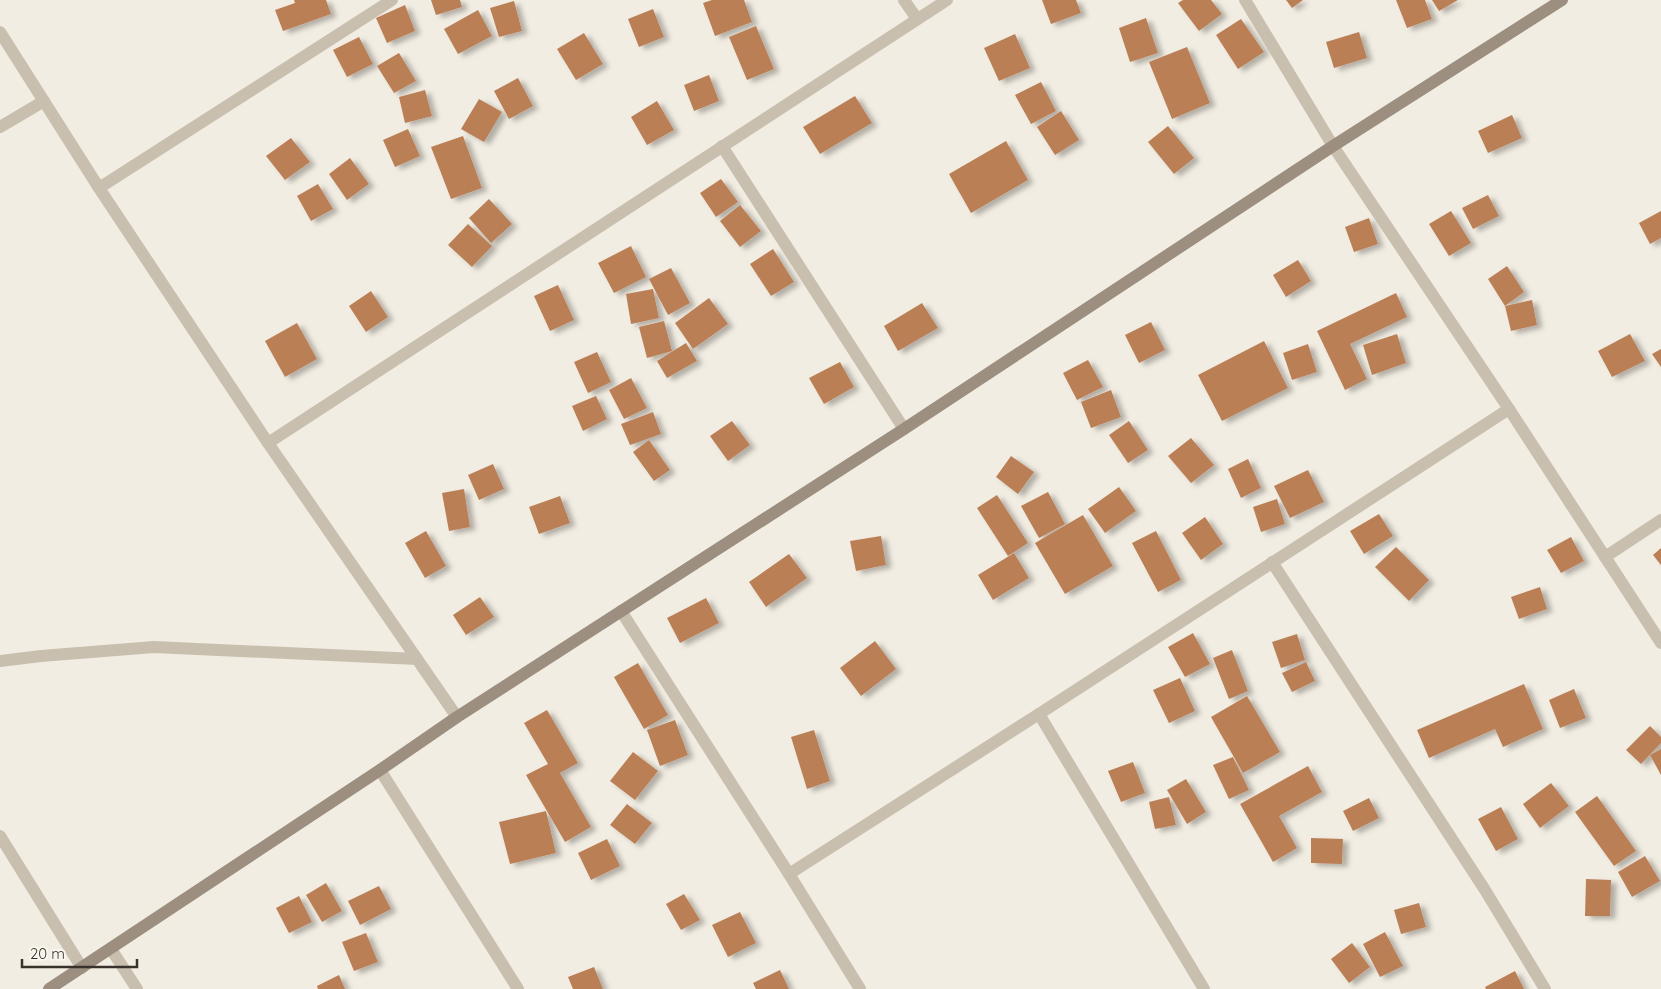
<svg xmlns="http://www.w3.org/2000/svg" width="1661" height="989" font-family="Quicksand,sans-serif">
<defs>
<filter id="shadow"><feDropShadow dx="5.5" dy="3" stdDeviation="2.5" flood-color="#0004"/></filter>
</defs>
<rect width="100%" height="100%" fill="#f2ede2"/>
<!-- building -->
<g fill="#bb7f56" filter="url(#shadow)">
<path d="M294,0H326L331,14L283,31L275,10L295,3Z"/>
<path d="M431,0H460L462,7L436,15Z"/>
<path d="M712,0H744L752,22L715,36L703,3Z"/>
<path d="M1042,0H1076L1081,13L1051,24Z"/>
<path d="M1183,0H1211L1222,14L1199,31L1178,3Z"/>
<path d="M1286,0H1303L1292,8Z"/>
<path d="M1396,0H1425L1432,19L1407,28Z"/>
<path d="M1432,0H1458L1439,11Z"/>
<path d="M514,1L522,31L499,37L490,8Z"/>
<path d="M405,5L415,31L387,43L376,18Z"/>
<path d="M653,9L664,37L639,47L628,19Z"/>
<path d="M478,10L492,36L458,54L444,29Z"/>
<path d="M1146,18L1158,53L1130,62L1119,28Z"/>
<path d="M1241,19L1264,52L1238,69L1216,35Z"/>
<path d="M756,26L774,69L747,80L729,37Z"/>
<path d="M1359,32L1367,58L1334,68L1326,42Z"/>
<path d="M584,33L603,64L576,80L557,49Z"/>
<path d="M1015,34L1030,68L999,81L984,48Z"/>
<path d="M359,37L373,64L347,77L333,50Z"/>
<path d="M1187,47L1210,103L1172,119L1149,62Z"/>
<path d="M399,53L416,81L394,93L377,66Z"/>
<path d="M709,75L719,101L694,111L684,85Z"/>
<path d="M518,78L533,106L509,119L494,91Z"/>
<path d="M1041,82L1056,111L1031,124L1015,95Z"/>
<path d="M425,90L432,116L405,123L399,97Z"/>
<path d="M855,96L872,123L820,154L803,127Z"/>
<path d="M479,99L502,112L484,142L461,129Z"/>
<path d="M657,101L674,130L647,145L631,117Z"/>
<path d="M1061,111L1079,140L1055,155L1037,127Z"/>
<path d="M1512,115L1522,138L1488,153L1478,131Z"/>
<path d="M1168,126L1194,158L1174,174L1148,142Z"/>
<path d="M408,129L420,156L395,167L383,140Z"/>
<path d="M463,136L482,188L451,199L431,147Z"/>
<path d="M291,138L310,162L285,180L266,156Z"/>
<path d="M1006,141L1028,180L971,213L949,174Z"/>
<path d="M350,158L369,184L347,200L329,174Z"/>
<path d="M721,179L738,202L716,217L700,193Z"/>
<path d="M318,184L333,209L311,221L297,196Z"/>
<path d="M1488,195L1499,216L1473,229L1462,208Z"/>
<path d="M489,199L512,224L491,243L469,218Z"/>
<path d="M740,205L761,231L740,247L720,221Z"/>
<path d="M1451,211L1471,243L1449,256L1429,224Z"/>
<path d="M1661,211V238L1650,244L1639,223Z"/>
<path d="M1369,218L1378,244L1354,252L1345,227Z"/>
<path d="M468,224L492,246L472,267L448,245Z"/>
<path d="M631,246L646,277L614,293L598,263Z"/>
<path d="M773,249L794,282L771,296L750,264Z"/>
<path d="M1298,260L1311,281L1286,297L1273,275Z"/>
<path d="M1507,266L1524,292L1505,306L1488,279Z"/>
<path d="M671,268L690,303L668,315L649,279Z"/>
<path d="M558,285L574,320L550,331L534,296Z"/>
<path d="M653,289L659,318L631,324L626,294Z"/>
<path d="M371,291L388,317L366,332L349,306Z"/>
<path d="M1396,293L1407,317L1350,344L1367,379L1345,390L1317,331Z"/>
<path d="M709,298L728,324L693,349L675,323Z"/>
<path d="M1532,300L1537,325L1511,331L1505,306Z"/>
<path d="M922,303L938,328L898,351L884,326Z"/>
<path d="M664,321L672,351L647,358L639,327Z"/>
<path d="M1151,322L1165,350L1139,363L1125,335Z"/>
<path d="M297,323L317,359L285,377L265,341Z"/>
<path d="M1397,334L1406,363L1372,375L1363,345Z"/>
<path d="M1630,334L1645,361L1612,377L1598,351Z"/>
<path d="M1264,341L1288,388L1222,421L1198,375Z"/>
<path d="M686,343L697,361L667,378L657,361Z"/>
<path d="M1308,344L1317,372L1292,380L1283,353Z"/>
<path d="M1661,349V367L1652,354Z"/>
<path d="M597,352L611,382L588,393L574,362Z"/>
<path d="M1088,360L1103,387L1077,400L1063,373Z"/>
<path d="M840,362L854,387L824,404L809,378Z"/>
<path d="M631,378L647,408L624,419L609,390Z"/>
<path d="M1111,390L1121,417L1091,428L1081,402Z"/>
<path d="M596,396L607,419L583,431L572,406Z"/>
<path d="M653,412L661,434L630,445L621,424Z"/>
<path d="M732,421L750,445L728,461L710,436Z"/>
<path d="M1129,421L1148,450L1128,463L1109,435Z"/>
<path d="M1191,438L1214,465L1191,483L1168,456Z"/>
<path d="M649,440L670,470L654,481L633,452Z"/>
<path d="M1011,456L1034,472L1018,494L996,477Z"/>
<path d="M1248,459L1261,488L1241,498L1228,469Z"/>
<path d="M493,464L504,489L479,500L468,475Z"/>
<path d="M1308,470L1324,502L1290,518L1274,486Z"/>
<path d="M1119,487L1136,511L1105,533L1088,509Z"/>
<path d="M464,489L470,527L449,531L442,493Z"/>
<path d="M1048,492L1065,524L1039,538L1021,506Z"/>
<path d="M997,495L1028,543L1008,556L977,508Z"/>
<path d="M560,496L570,523L539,534L529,507Z"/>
<path d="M1277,499L1285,524L1261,532L1253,507Z"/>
<path d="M1379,514L1393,536L1364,554L1350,531Z"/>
<path d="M1083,515L1113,566L1065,594L1035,543Z"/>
<path d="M1205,517L1223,544L1201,560L1182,533Z"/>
<path d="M426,531L446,566L425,578L405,543Z"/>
<path d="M1156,531L1181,580L1158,592L1132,543Z"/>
<path d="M881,536L886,565L856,571L850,541Z"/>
<path d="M1571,537L1584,561L1561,573L1547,550Z"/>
<path d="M1396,547L1429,580L1409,601L1375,567Z"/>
<path d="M1661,548V565L1653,555Z"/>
<path d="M1014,553L1029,578L993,600L978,575Z"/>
<path d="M789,554L807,578L766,607L749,582Z"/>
<path d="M1540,587L1547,609L1519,619L1511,597Z"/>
<path d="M480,597L494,617L466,635L453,615Z"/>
<path d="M706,598L719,623L680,643L667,618Z"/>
<path d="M1193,633L1210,664L1185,677L1168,647Z"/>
<path d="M1297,634L1305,660L1281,668L1272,642Z"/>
<path d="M875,641L896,669L861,696L840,668Z"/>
<path d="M1232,650L1248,691L1229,699L1213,658Z"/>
<path d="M1306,662L1315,681L1292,692L1282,673Z"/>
<path d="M638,663L668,715L644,729L614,677Z"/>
<path d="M1180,678L1195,711L1169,723L1153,690Z"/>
<path d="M1524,684L1543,729L1503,747L1495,729L1429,758L1417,730Z"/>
<path d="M1574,689L1586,718L1560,728L1549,700Z"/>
<path d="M1247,696L1280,752L1243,773L1211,717Z"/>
<path d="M547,710L578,763L560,773L591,827L565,842L526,775L548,764L524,723Z"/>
<path d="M675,720L688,755L660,766L647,730Z"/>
<path d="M1650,726L1661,737V743L1641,764L1626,750Z"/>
<path d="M814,730L830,781L807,789L791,737Z"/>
<path d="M1661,749V775L1650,755Z"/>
<path d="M633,752L658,771L635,800L610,781Z"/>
<path d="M1233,757L1249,790L1229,799L1213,765Z"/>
<path d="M1133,762L1145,793L1121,802L1108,771Z"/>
<path d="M1308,766L1322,792L1279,816L1297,848L1273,862L1240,804Z"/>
<path d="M1186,779L1206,812L1187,824L1167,790Z"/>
<path d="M1551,783L1569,806L1540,828L1523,804Z"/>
<path d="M1597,796L1636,851L1614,866L1575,812Z"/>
<path d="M1169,797L1176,825L1155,829L1149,802Z"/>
<path d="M1369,798L1379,818L1353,831L1343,811Z"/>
<path d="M627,804L652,823L635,844L610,825Z"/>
<path d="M1501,807L1518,839L1496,851L1478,819Z"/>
<path d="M546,811L556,853L510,864L499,822Z"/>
<path d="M1311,838L1343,839L1342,864L1311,863Z"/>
<path d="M607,839L620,866L591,880L578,853Z"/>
<path d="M1645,856L1660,881L1632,897L1618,872Z"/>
<path d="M1586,879L1611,880L1610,916H1585Z"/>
<path d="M326,883L342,911L322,922L306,895Z"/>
<path d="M379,886L391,909L360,925L348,901Z"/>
<path d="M684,894L700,920L681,930L666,904Z"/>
<path d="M299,896L312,922L289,933L276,908Z"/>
<path d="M1419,903L1426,927L1401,934L1394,910Z"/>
<path d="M740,912L756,943L728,957L712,925Z"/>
<path d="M1385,932L1403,966L1380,977L1363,944Z"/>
<path d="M366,933L378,962L354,971L342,942Z"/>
<path d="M1352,943L1370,967L1349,983L1331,959Z"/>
<path d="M594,967L603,989H573L568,977Z"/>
<path d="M780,970L789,989H756L753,983Z"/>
<path d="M1515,971L1524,989H1486L1485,987Z"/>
<path d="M339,975L345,989H318L317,986Z"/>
</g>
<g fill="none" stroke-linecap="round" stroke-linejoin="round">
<!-- street -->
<g stroke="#c9bfaf" stroke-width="12">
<path d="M904,0L917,19"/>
<path d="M1245,0L1333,146L1509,409L1661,643"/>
<path d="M0,32L99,188L268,443L457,717"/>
<path d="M0,127L44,101"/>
<path d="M722,146L904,429"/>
<path d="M99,188L392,0"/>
<path d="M268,443L947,0"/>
<path d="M1605,557L1661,520"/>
<path d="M1272,562L1485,890L1545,989"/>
<path d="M621,611L789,874L860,989"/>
<path d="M0,661L41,656L154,647L417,659"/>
<path d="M1039,714L1204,989"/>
<path d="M380,770L518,989"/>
<path d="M0,836L82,968"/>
<path d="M789,874L1039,714L1509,409"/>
<path d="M111,949L137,989"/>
</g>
<!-- secondary -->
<path stroke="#9d8f80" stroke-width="12" d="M49,989L380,770L457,717L904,429L1333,146L1562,0"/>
</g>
<!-- scale -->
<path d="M22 959v8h115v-8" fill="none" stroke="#39322c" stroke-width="2.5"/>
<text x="30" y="959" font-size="15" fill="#39322c" stroke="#f9f6ee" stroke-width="4" paint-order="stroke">20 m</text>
</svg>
